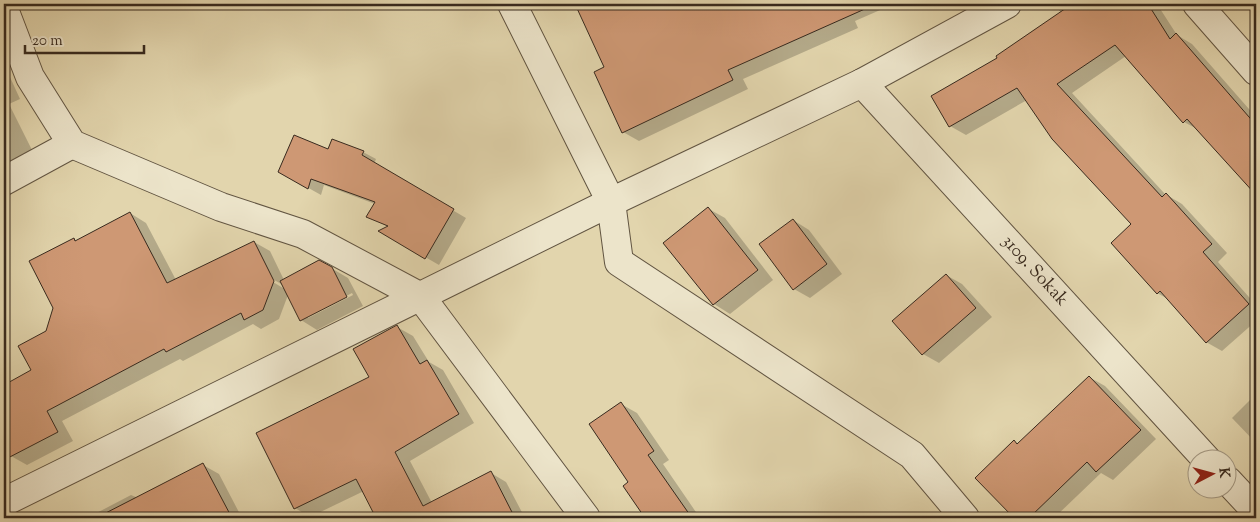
<svg xmlns="http://www.w3.org/2000/svg" width="1260" height="522" font-family="'Sorts Mill Goudy',serif">
<rect width="100%" height="100%" fill="#e2d5ad"/>
<filter id="stains"><feTurbulence type="fractalNoise" baseFrequency=".004" numOctaves="4"/><feColorMatrix values="0 0 0 0 .2 0 0 0 0 .09 0 0 0 0 .02 0 0 0 .5 -.17"/></filter>
<radialGradient id="worn" r=".72"><stop offset=".6" stop-color="#630" stop-opacity="0"/><stop offset="1" stop-color="#630" stop-opacity=".3"/></radialGradient>
<!-- shadow -->
<g fill="#0003" fill-rule="evenodd">
<path d="M577,4H894L855,21L858,28L743,79L748,89L639,141L623,132L606,68Z"/>
<path d="M1059,4H1157L1177,35L1192,44L1256,117V193L1199,130L1184,122L1126,56L1072,93L1165,194L1182,204L1227,253L1218,262L1256,305V321L1222,351L1206,342L1168,299L1157,293L1133,224L1027,100L966,135L950,126L999,59L1061,13L1056,6Z"/>
<path d="M4,64L20,99L9,104L38,162L4,179Z"/>
<path d="M328,151L363,152L376,159L374,164L466,218L439,265L380,231L388,227L368,216L375,204L324,185L321,195L280,172Z"/>
<path d="M709,209L725,218L773,280L730,314L714,304L665,243Z"/>
<path d="M130,213L146,223L176,280L254,242L270,251L284,280L331,268L348,278L363,306L317,330L301,320L288,295L279,319L261,329L253,324L183,361L180,359L62,421L73,441L27,465L11,456L8,451L4,453V386L33,371L47,332L74,239L77,241ZM269,277L283,285V288L268,279ZM352,293L353,295L308,318V316Z"/>
<path d="M793,220L809,230L842,274L810,298L794,289Z"/>
<path d="M946,275L962,284L992,317L939,363L923,354Z"/>
<path d="M397,327L413,336L429,362L443,370L474,423L410,461L432,503L491,473L506,482L525,518H378L364,491L310,517L295,508L371,378Z"/>
<path d="M1089,377L1105,386L1156,439L1113,480L1101,473L1054,518H1016L977,478L1014,442L1019,444Z"/>
<path d="M1256,394V443L1232,418Z"/>
<path d="M621,404L637,413L669,460L663,464L700,518H647L625,486L630,483Z"/>
<path d="M203,465L219,474L242,518H87L131,495L138,498Z"/>
</g>
<!-- building -->
<g fill="#ce9874" stroke="#382a1e">
<path d="M575,4H876L728,70L733,80L622,133L594,72L604,67Z"/>
<path d="M1072,4H1148L1170,39L1176,33L1256,125V195L1187,119L1183,123L1115,45L1057,84L1162,197L1166,193L1212,244L1203,252L1249,304L1206,343L1160,291L1157,294L1111,243L1131,224L1052,139L1017,88L949,127L931,96L997,58L996,56Z"/>
<path d="M294,135L328,149L332,139L364,151L362,155L454,209L425,259L378,231L388,226L366,217L375,202L311,179L308,189L278,172Z"/>
<path d="M708,207L758,270L713,305L663,243Z"/>
<path d="M130,212L167,283L254,241L274,281L263,310L244,320L241,313L166,352L164,349L47,411L58,432L4,460V385L31,370L18,346L46,331L53,308L29,261L74,238L75,241Z"/>
<path d="M793,219L827,264L793,290L759,244Z"/>
<path d="M319,260L332,267L347,297L300,321L280,281Z"/>
<path d="M946,274L976,308L922,355L892,321Z"/>
<path d="M397,325L420,364L427,360L459,414L395,452L423,506L491,471L515,518H376L356,479L294,509L256,433L369,377L353,349Z"/>
<path d="M1089,376L1141,430L1096,472L1087,462L1029,518H1014L975,478L1014,440L1017,444Z"/>
<path d="M621,402L654,451L648,455L692,518H645L623,486L628,482L589,424Z"/>
<path d="M203,463L232,518H96Z"/>
</g>
<g fill="none" stroke-linecap="round" stroke-linejoin="round">
<!-- minor casing -->
<g stroke="#625542" stroke-width="30">
<g id="minor">
<path d="M512,4L611,202L619,262L912,455L965,518"/>
<path d="M1197,4L1256,71"/>
<path d="M4,9L30,77L72,144L221,207L303,234L421,297L586,518"/>
<path id="s1" d="M862,83L1207,460"/>
<path d="M4,181L72,144"/>
<path d="M1228,481L1256,511"/>
<path d="M4,502L611,202L862,83L1007,4"/>
</g>
</g>
<!-- minor -->
<use href="#minor" stroke="#ece4ca" stroke-width="28"/>
</g>
<g text-anchor="middle" dominant-baseline="central" stroke-width="4" stroke-linejoin="round" paint-order="stroke">
<!-- street labels -->
<g font-size="18" fill="#382a1e" stroke="#ece4ca">
<text stroke="none"><textPath href="#s1" startOffset="255">3109. Sokak</textPath></text>
</g>
</g>
<!-- margin -->
<rect width="1260" height="522" fill="none" stroke="#e2d5ad" stroke-width="20"/>
<rect x="5" y="5" width="1250" height="512" fill="none" stroke="#382a1e" stroke-width="2.5"/>
<rect x="10" y="10" width="1240" height="502" fill="none" stroke="#382a1e"/>
<!-- north arrow -->
<g transform="translate(1212 474) rotate(84)"><circle r="24" fill="#ece4ca" stroke="#a49a85"/>
<path d="M0-4L9 19L0 12L-9 19Z" fill="#8f2418"/>
<text y="-8" font-size="14" font-weight="bold" text-anchor="middle" fill="#382a1e">K</text>
</g>
<!-- scale -->
<path d="M25 45v8h119v-8" fill="none" stroke="#382a1e" stroke-width="2.5"/>
<text x="32" y="45" font-size="15" fill="#382a1e" stroke="#ece4ca" stroke-width="4" paint-order="stroke">20 m</text>
<rect width="100%" height="100%" filter="url(#stains)"/>
<rect width="100%" height="100%" fill="url(#worn)"/>
</svg>
